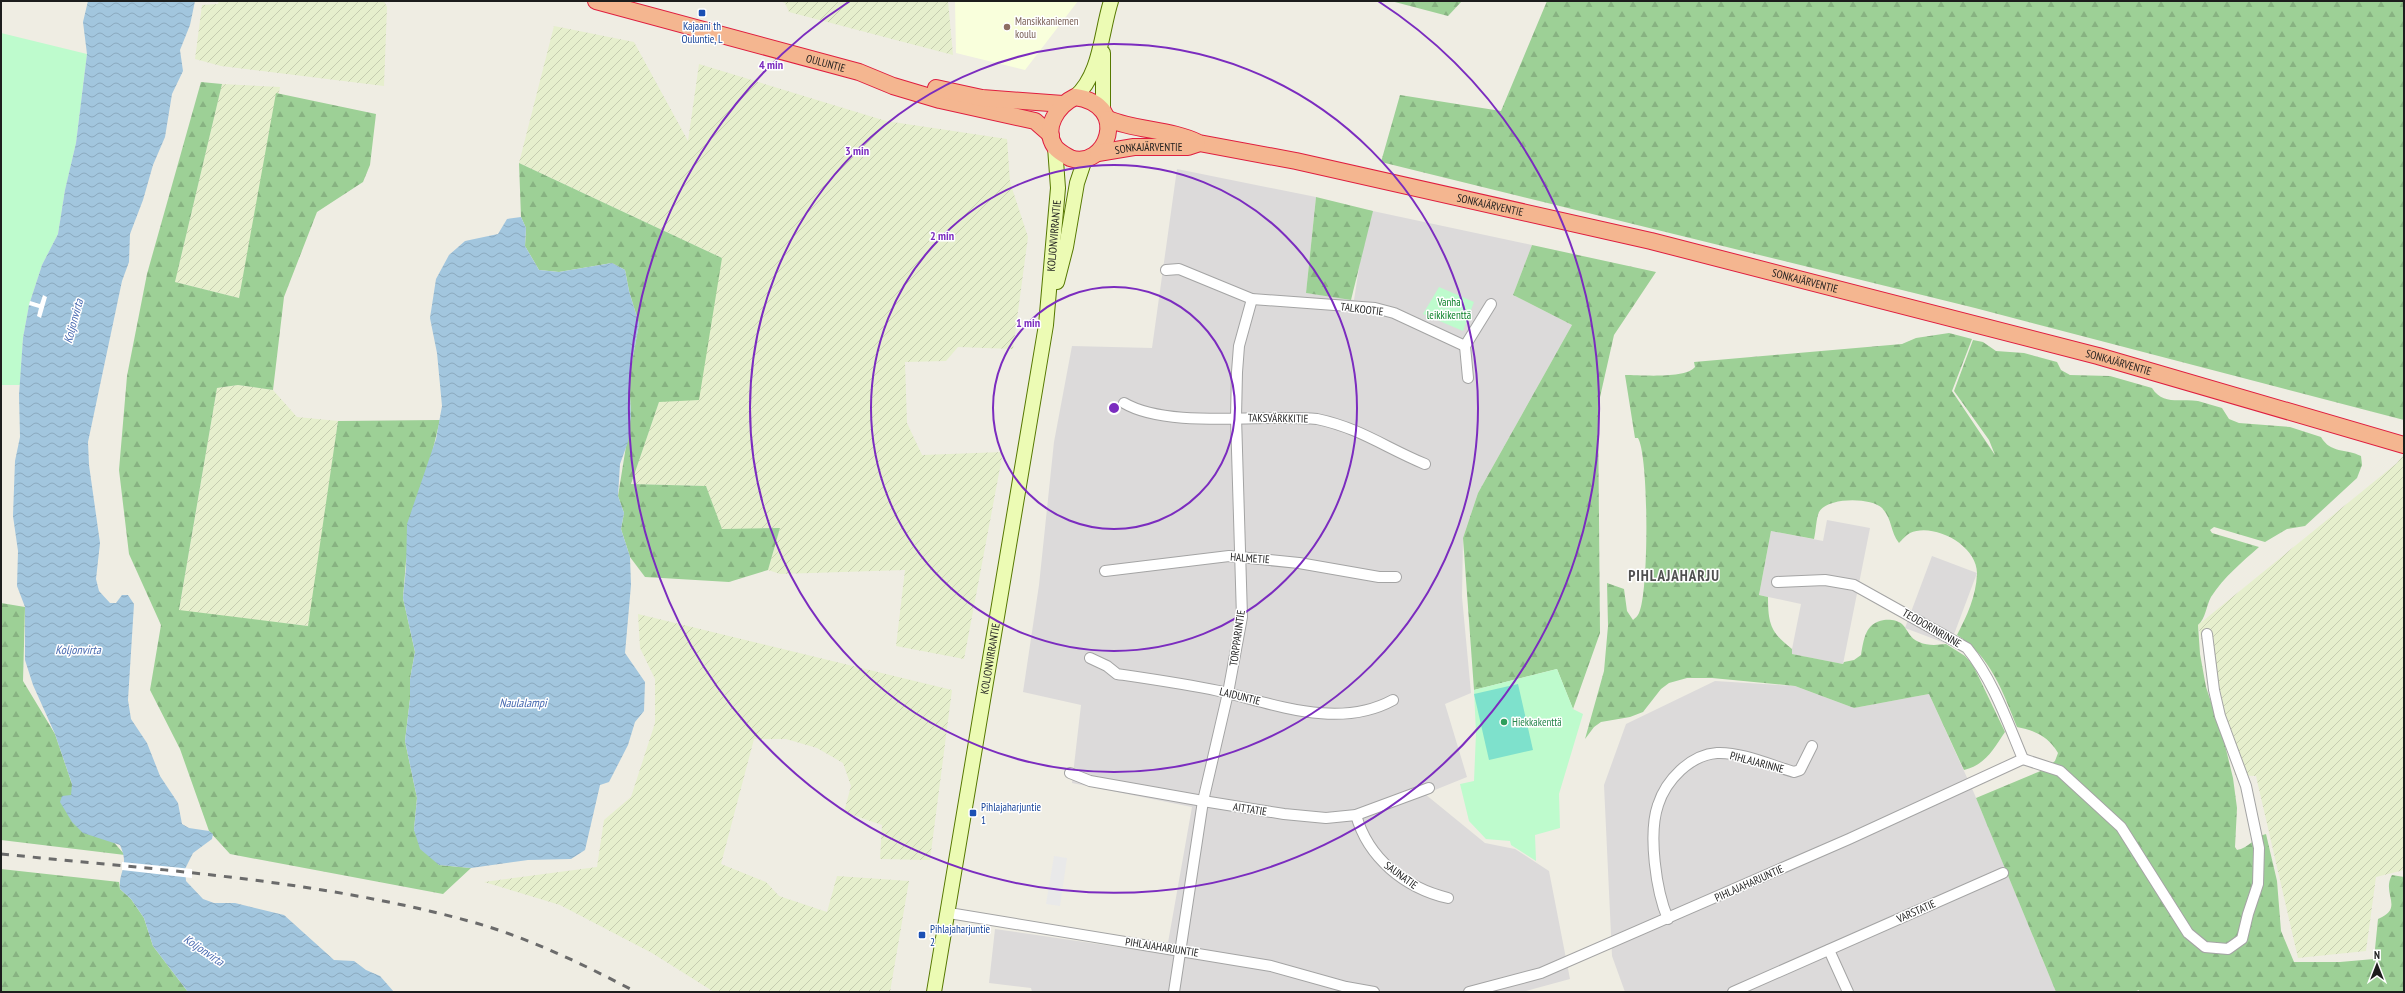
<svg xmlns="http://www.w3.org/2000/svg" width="2405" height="993" font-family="'PT Sans Narrow',sans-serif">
<defs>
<pattern id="farmland-furrows" width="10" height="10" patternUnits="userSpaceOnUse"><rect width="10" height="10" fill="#e6efcd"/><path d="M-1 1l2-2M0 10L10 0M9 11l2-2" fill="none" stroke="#c5ccb0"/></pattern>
<pattern id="forest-firs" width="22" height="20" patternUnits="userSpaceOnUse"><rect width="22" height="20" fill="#9dd096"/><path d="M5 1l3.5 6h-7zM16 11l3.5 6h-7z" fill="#87b281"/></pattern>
<pattern id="water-waves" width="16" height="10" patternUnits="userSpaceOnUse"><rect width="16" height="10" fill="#a2c6de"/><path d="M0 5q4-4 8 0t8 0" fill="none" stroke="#8baabe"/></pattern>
</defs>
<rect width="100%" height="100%" fill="#efede3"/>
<!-- residential -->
<g fill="#dcdada">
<path d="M1177,169L1316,197L1306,293L1354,300L1368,210L1532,245L1513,295L1572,325L1478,493L1463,538L1462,597L1471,693L1445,704L1467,777L1425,794L1485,843L1515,849L1549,871L1570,979L1522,992H1032L1031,988L989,983L995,929L1166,954L1192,807L1072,783L1081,705L1023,692L1039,585L1054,442L1072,346L1152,348Z"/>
<path d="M1827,520L1870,528L1843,664L1791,654L1801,604L1759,595L1771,531L1823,541Z"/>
<path d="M1932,556L1977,573L1950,645L1905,628Z"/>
<path d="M1715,681L1795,686L1854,708L1929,694L1974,793L2056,992H1625L1612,956L1604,785L1626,724Z"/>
</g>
<!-- education -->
<path fill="#f9ffdc" d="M955,1H1078L1025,70L956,53Z"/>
<!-- farmland -->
<g fill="url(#farmland-furrows)">
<path d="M219,1H384L387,7L384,86L221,66L195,59L202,5L218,4Z"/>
<path d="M780,1H948L953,55L789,12L785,3Z"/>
<path d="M554,26L634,42L688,141L699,64L886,121L1007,139L1010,182L1028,237L1013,349L958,347L946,361L905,362L907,423L922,455L1003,452L964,659L896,646L905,570L780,574L768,570L780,528L722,530L706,486L631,484L659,402L722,258L519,163Z"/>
<path d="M222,84L280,87L239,298L175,282Z"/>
<path d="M238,385L273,390L297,417L338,421L309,626L179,611L217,388Z"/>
<path d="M2404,454V870L2376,877L2366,951L2298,958L2256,776L2235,775L2198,625L2397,463Z"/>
<path d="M638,614L952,690L930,860L880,859L882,825L844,812L851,786L843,763L817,748L786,739H754L721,864L766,882L779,896L827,912L837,876L909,881L890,992H714L652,953L560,905L484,882L597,867L604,820L631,797L655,723V679L640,648Z"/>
</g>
<!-- forest -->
<g fill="url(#forest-firs)">
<path d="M1391,1H1462L1448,16Z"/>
<path d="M1547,1H2404V420L1975,308L1381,162L1400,95L1501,111Z"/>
<path d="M201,82L222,84L175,282L239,298L276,93L376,114L370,165L363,182L317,212L284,297L273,390L238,385L217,388L179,610L308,626L338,421L440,420L406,561L403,598L415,652L410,679V699L405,741L417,798L414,830L439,865L471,868L443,894L230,854L209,831L180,749L150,690L161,625L129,554L119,470L127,376L147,274Z"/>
<path d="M519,163L722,258L699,400L659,402L631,484L706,486L722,529L780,528L768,570L729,582L645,577L630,557L621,529L624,513L618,496L631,415L629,378L639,324L629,291L625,270L612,263L559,272L539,270L525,246L526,228L521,217Z"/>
<path d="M1316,197L1373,211L1351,300L1306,293Z"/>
<path d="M1532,245L1656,272L1614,335L1598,406L1600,633L1573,709L1557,669L1474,690L1463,538L1478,493L1572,325L1513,295Z"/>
<path d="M1949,333L1972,339L1952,391L1995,455L1989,440L1954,391L1973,340L1983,342L1996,351L2024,353L2057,362L2061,370L2070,375L2110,376L2152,388C2163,406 2181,398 2198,401C2206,403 2214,406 2222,408L2229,419L2239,423L2290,427L2321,437C2331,454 2345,448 2361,456L2362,465L2357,478L2305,526L2287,529L2265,542L2214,527L2210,530L2212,533L2259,547C2242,562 2224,577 2211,597C2206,606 2206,618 2198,625L2200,654L2206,687L2224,741L2233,778L2237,808L2235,847L2237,850C2248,849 2255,836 2266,834L2277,881L2281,931L2294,962H2340L2374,959L2378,919C2405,908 2381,894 2392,875L2404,877V992H2139V990L2134,992H2056L1976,798L2043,770L2055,761L2058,753C2049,737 2034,730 2017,727C2003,692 1990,655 1957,635C1967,616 1976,596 1977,574C1978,545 1933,522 1910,533C1906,535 1902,540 1899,543C1890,532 1893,520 1882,508C1871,497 1827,497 1819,512C1816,519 1816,531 1814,539L1771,531L1759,595L1768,597C1768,624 1771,633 1792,649V654L1843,664L1844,662L1854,660L1861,655C1864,639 1865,623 1884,620C1889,619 1898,620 1902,624C1908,630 1910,639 1919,642C1928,646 1937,645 1946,644L1965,656L1973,665L2005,732C1993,750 1985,765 1964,770L1929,694L1854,708L1795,686L1712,678H1687L1669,683L1661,689L1643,712L1630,717L1601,722L1594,727L1585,739L1604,671L1608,626L1607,583L1624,589L1627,611L1633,620C1635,618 1638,616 1639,613C1649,593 1649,456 1638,438H1635L1625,375C1641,375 1685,379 1695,367L1694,362L1902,344L1916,338Z"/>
<path d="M1,603L25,607L23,681L55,734L72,784V795L125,855L1,840Z"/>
<path d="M1,869L119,882L120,889L131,899L144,918L153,946L188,992H1Z"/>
</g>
<!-- park -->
<g fill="#befbcd">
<path d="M1,33L87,54L76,143L65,190L58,234L42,265L29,305L23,338L20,385H1Z"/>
<path d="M1439,287L1474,302L1463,331L1423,314Z"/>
<path d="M1557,669L1573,709L1583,714L1559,794L1560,828L1535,835L1536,861L1511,845L1510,841L1486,839L1469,821L1460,784L1474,781L1476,733L1474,690Z"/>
</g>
<!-- pitch -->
<path fill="#7ee1cc" d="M1518,684L1533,750L1489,760L1474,694Z"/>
<!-- parking -->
<path fill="#e9e9e9" d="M1054,856L1067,858L1060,906L1046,904Z"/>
<!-- water -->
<g fill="url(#water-waves)">
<path d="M88,1H195L190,25L180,50L183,71L172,94L165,137L153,165L143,200L130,234L129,262L122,281L88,442L89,465L100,543L96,579L99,591L110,603H116L122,595H128L134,604L128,700L131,719L147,743L160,776L178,803L182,824L189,828L209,831L213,834L212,839L193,853L185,869L186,881L203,899L214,903H235L284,915L334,960L354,961L366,970L380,976L394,992H188L153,946L144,918L131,899L120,889C118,871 130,867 120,845L83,833L72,822L60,802L62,796L71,795L72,784L55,734L33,685L25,660V607L17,586L18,551L13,516L15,461L20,437L19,395L23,338L29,305L42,265L58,234L65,190L76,143L87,54L83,22Z"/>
<path d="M521,217L526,228L525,246L539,270L559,272L612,263L625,270L629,291L639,324L629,378L631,415L628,442L620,464L618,496L624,513L621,529L630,557L631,585L625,653L645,682L644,711L635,722L628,745L609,782L600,785L585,850L571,859L528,860L471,868L439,865L420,849L414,830L417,798L405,741L410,699V679L415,652L403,598L406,568L407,524L436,439L442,406L437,353L430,318L436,279L449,255L465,241L498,234L507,219Z"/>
</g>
<!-- pier -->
<g fill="#fff">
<path d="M43,295L47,297L41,318L37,316L39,308L29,305L30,301L40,304Z"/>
<path d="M122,862L192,869V878L122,870Z"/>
</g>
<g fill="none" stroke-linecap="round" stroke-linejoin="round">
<!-- minor casing -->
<g stroke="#a4a4a4" stroke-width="12">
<g id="minor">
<path d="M1166,270L1179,269L1252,299L1375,308L1394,313L1465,346"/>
<path d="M1468,378L1465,346L1491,304"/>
<path d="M1124,403C1168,429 1263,414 1317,419C1360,428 1386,448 1425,464"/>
<path d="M1105,571L1229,556L1299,563L1379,577H1396"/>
<path d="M1777,582L1825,580L1854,585L1967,648C1993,680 2007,721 2023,759"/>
<path d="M1090,658L1107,666L1117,674C1151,679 1186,684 1219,691C1275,704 1338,730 1393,700"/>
<path d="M2023,759L2060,771L2121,827L2188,933L2205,947L2228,949L2242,939L2248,914L2258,884L2259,848L2246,786L2220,716L2214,690L2207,634"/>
<path d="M1070,773L1090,781L1203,801L1284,814L1326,818L1356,815L1429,788"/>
<path d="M1356,815C1368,858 1405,888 1448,898"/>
<path d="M949,913L1271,966L1346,987L1374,992"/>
<path d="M1668,919C1656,891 1648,834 1658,805C1666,780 1690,755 1717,753C1742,752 1770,765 1794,772L1800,770L1812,746"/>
<path d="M1829,950L1848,992"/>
<path d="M1174,992L1203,801L1228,693L1242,617L1236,417L1237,372L1239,346L1252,299"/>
<path d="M1469,992L1541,973L1849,839L2023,759"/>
<path d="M1733,992L2003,873"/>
</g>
</g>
<!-- secondary casing -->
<g stroke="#567801" stroke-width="16">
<g id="secondary">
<path d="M1103,53V109"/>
<path d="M1075,97C1101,74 1101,32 1111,1"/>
<path d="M1057,282L1066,247L1077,183L1085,159"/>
<path id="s1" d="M934,992L1046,325L1058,188L1055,147"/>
</g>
</g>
<!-- trunk casing -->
<g stroke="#df1e3f" stroke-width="18">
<g id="trunk">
<path id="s2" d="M596,1L859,72L893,86L940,100L1035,121L1051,135"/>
<path d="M936,88L982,98L1063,104"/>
<path d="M1075,97C1132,105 1106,171 1070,158C1065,155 1059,152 1055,147C1042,128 1058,105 1075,97Z"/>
<path id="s3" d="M1108,119C1137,131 1171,129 1199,143L1296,161L1651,241L2098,356L2404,445"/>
<path id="s4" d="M1098,153L1134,147H1188L1197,144"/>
</g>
</g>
<!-- minor -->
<use href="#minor" stroke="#fff" stroke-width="10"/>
<!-- secondary -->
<use href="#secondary" stroke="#ecfbb4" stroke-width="14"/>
<!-- trunk -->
<use href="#trunk" stroke="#f4b690" stroke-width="16"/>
<!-- rail -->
<path stroke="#6b6b6b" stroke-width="3" stroke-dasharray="8 8" stroke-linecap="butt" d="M1,854C160,870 322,880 476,923C531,939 585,965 636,992"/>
</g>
<!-- distance rings -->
<g fill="none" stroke="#7b2cbf" stroke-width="2">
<circle cx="1114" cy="408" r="121"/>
<circle cx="1114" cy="408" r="243"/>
<circle cx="1114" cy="408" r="364"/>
<path d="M1378 1A485 485 0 1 1 850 1"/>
</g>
<!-- markers -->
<g fill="#1a4fb4" stroke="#fff" stroke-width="1.5">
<rect x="698" y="9" width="8" height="8" rx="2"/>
<rect x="969" y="809" width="8" height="8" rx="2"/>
<rect x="918" y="931" width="8" height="8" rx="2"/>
</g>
<circle fill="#8d6e63" stroke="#fff" stroke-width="1.5" cx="1007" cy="27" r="4"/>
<circle fill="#2e9e5b" stroke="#fff" stroke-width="1.5" cx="1504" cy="722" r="4"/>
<g text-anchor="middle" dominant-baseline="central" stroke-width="3" stroke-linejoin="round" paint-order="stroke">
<!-- education labels -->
<g font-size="11" fill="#785e54" stroke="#fff" text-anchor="start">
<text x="1015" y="21">Mansikkaniemen<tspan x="1015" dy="13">koulu</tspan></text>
</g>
<!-- transit labels -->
<g font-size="11" fill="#164399" stroke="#fff" text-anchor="start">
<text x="702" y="26" text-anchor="middle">Kajaani th<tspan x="702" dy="13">Ouluntie, L</tspan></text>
<text x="981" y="807">Pihlajaharjuntie<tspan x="981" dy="13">1</tspan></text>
<text x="930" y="929">Pihlajaharjuntie<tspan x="930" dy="13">2</tspan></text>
</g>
<!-- street labels -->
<g font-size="11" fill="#1d1d1d" stroke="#fff">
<text stroke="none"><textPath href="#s2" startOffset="238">OULUNTIE</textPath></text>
<text stroke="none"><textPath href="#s4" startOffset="51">SONKAJÄRVENTIE</textPath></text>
<text stroke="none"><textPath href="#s3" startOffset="392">SONKAJÄRVENTIE</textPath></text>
<text stroke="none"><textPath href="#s1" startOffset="766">KOLJONVIRRANTIE</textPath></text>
<text stroke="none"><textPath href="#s3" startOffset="716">SONKAJÄRVENTIE</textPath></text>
<text transform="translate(1362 309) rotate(7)">TALKOOTIE</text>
<text stroke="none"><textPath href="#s3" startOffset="1040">SONKAJÄRVENTIE</textPath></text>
<text transform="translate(1278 418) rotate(1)">TAKSVÄRKKITIE</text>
<text transform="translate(1250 558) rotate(4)">HALMETIE</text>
<text transform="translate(1932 628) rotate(30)">TEODORINRINNE</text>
<text transform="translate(1237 638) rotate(-82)">TORPPARINTIE</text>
<text stroke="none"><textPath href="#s1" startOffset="338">KOLJONVIRRANTIE</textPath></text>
<text transform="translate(1240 696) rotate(14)">LAIDUNTIE</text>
<text transform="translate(1757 762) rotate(15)">PIHLAJARINNE</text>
<text transform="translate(1250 809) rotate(9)">AITTATIE</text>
<text transform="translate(1401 875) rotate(36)">SAUNATIE</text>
<text transform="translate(1749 883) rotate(-24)">PIHLAJAHARJUNTIE</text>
<text transform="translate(1916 911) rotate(-24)">VARSTATIE</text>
<text transform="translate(1162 947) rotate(9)">PIHLAJAHARJUNTIE</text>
</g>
<!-- park labels -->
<g font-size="11" fill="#087f26" stroke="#fff">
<text x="1449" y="302">Vanha<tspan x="1449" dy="13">leikkikenttä</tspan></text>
</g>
<!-- leisure labels -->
<g font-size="11" fill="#27864d" stroke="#fff" text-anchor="start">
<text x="1512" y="722">Hiekkakenttä</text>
</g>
<!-- water labels -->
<g font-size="12" font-style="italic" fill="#4769b0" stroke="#fff">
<text transform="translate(73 321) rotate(-75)">Koljonvirta</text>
<text x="78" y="649">Koljonvirta</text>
<text x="523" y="702">Naulalampi</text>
<text transform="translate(204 950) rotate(34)">Koljonvirta</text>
</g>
<!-- district labels -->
<g font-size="15" font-weight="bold" letter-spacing="1" fill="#505050" stroke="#fff">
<text x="1674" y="575">PIHLAJAHARJU</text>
</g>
</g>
<circle cx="1114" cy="408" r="6" fill="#7b2cbf" stroke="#fff" stroke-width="2"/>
<g font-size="12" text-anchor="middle" font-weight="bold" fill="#7b2cbf" stroke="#fff" stroke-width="3" stroke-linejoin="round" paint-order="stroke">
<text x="771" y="69">4 min</text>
<text x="857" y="155">3 min</text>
<text x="942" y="240">2 min</text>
<text x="1028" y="327">1 min</text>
</g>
<!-- border -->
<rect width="2405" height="993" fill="none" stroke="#1d1d1d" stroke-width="4"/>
<!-- north arrow -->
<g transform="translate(2377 965)" stroke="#ffffff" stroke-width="3" paint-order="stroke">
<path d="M0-3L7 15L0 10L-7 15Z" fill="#1d1d1d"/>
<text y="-6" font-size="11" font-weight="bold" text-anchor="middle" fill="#1d1d1d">N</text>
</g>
</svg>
